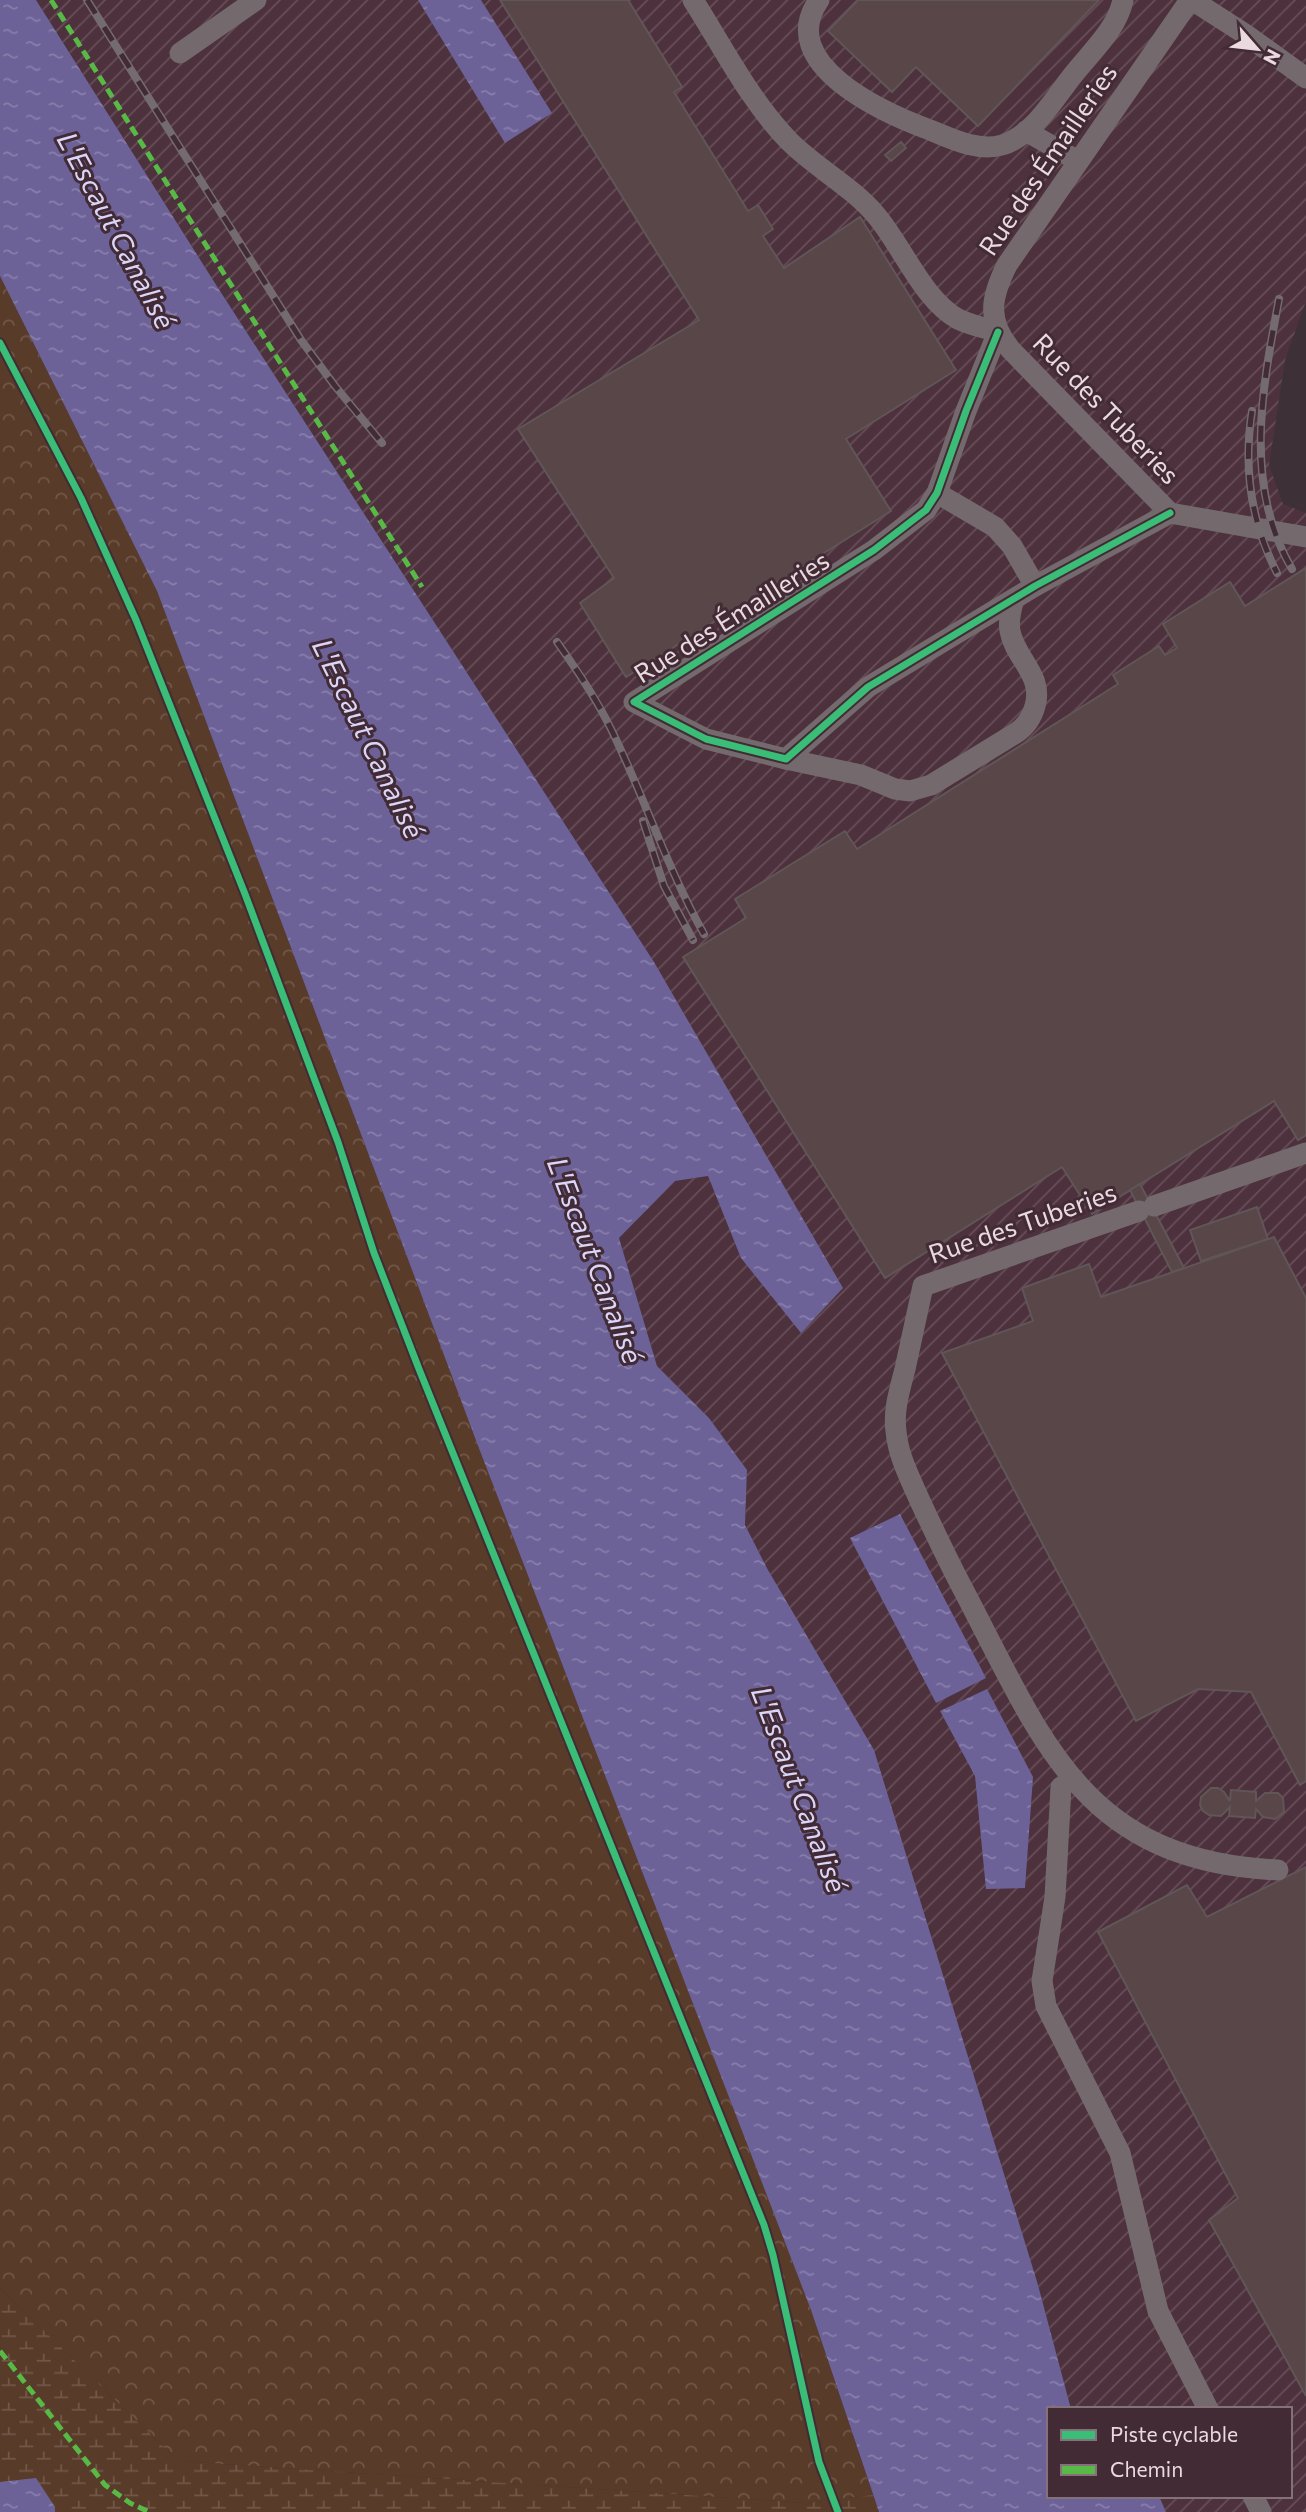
<svg xmlns="http://www.w3.org/2000/svg" width="1306" height="2512" font-family="Commissioner,sans-serif">
<defs>
<pattern id="industrial-furrows" width="10" height="10" patternUnits="userSpaceOnUse" patternTransform="scale(1.75)"><rect width="10" height="10" fill="#4d313d"/><path d="M-1 1l2-2M0 10L10 0M9 11l2-2" fill="none" stroke="#674e59"/></pattern>
<pattern id="forest-crowns" width="20" height="18" patternUnits="userSpaceOnUse" patternTransform="scale(1.75)"><rect width="20" height="18" fill="#593b29"/><path d="M2 6a3 3 0 1 1 6 0M12 15a3 3 0 1 1 6 0" fill="none" stroke="#715748"/></pattern>
<pattern id="wetland-marsh" width="20" height="14" patternUnits="userSpaceOnUse" patternTransform="scale(1.75)"><rect width="20" height="14" fill="#593b29"/><path d="M1 5h8M5 5V1M11 12h8M15 12V8" fill="none" stroke="#715748"/></pattern>
<pattern id="water-ripples" width="26" height="14" patternUnits="userSpaceOnUse" patternTransform="scale(1.75)"><rect width="26" height="14" fill="#6c6298"/><path d="M2 4q2-2 4 0t4 0M15 11q2-2 4 0t4 0" fill="none" stroke="#887fab"/></pattern>
</defs>
<rect width="100%" height="100%" fill="#3d3036"/>
<!-- industrial -->
<path fill="url(#industrial-furrows)" d="M36,0H1306V301L1285,360L1269,465L1283,504L1306,513V2512H1166L1159,2496H1290V2409H1071L1038,2285L768,1570L745,1525L747,1470L709,1418L657,1366L619,1238L675,1181L708,1176L741,1258L842,1288L654,962L220,291Z"/>
<!-- forest -->
<path fill="url(#forest-crowns)" d="M0,276L157,591L480,1451L811,2310L873,2495L807,2503L178,2461L0,2288Z"/>
<!-- wetland -->
<path fill="url(#wetland-marsh)" d="M0,2288L178,2461L807,2503L873,2495L879,2512H0Z"/>
<!-- water -->
<g fill="url(#water-ripples)">
<path d="M0,0H36L220,291L654,962L843,1288L801,1333L741,1258L708,1176L675,1181L619,1238L657,1366L709,1418L747,1470L745,1525L768,1570L874,1750L1038,2285L1071,2409H1049V2496H1159L1166,2512H879L811,2310L480,1451L157,591L0,276Z"/>
<path d="M418,0H481L552,113L505,143Z"/>
<path d="M900,1514L986,1678L936,1703L850,1538Z"/>
<path d="M987,1689L1033,1777L1025,1888L986,1889L975,1776L940,1711Z"/>
<path d="M36,2478L55,2507V2512H0V2482Z"/>
</g>
<!-- building -->
<g fill="#594648" stroke="#605557" stroke-width="2">
<path d="M500,0H628L682,87L674,92L748,211L758,205L773,229L763,236L784,268L860,217L956,370L846,439L891,511L626,677L580,603L614,578L518,429L699,320Z"/>
<path d="M858,0H1099L978,126L916,67L892,92L828,31Z"/>
<path d="M901,142L906,148L891,161L885,155Z"/>
<path d="M1306,568V1135L1298,1140L1274,1101L1092,1214L1062,1167L885,1278L683,957L746,918L735,899L845,831L857,849L1118,684L1113,675L1159,646L1165,655L1177,648L1163,624L1230,582L1245,606Z"/>
<path d="M1140,1184L1184,1268L1172,1272L1130,1190Z"/>
<path d="M1257,1207L1268,1239L1201,1261L1190,1230Z"/>
<path d="M1274,1237L1306,1298V1781L1300,1785L1251,1692L1198,1689L1136,1721L942,1353L1033,1321L1022,1288L1089,1264L1101,1297Z"/>
<path d="M1211,1788H1218L1224,1792L1229,1800H1230L1231,1790L1256,1792V1801L1265,1793H1278L1283,1798L1284,1812L1275,1819L1263,1817L1256,1809L1255,1818L1229,1816L1230,1807L1221,1816L1209,1815L1203,1811L1200,1805L1201,1797Z"/>
<path d="M1306,1867V2396L1209,2220L1238,2198L1098,1932L1187,1885L1207,1917Z"/>
</g>
<g fill="none" stroke-linecap="round" stroke-linejoin="round">
<!-- minor -->
<g stroke="#746a6e" stroke-width="21">
<path d="M693,0C723,47 750,101 789,141C816,168 851,186 875,214C902,245 922,299 958,319C970,325 985,328 998,332"/>
<path d="M819,0C774,64 884,113 930,130C952,139 978,152 1002,145C1033,136 1054,99 1073,75C1091,52 1117,29 1123,0"/>
<path d="M1190,0L1007,265C991,297 986,320 1011,350L1170,513L1306,537"/>
<path d="M1192,0L1245,34L1306,78"/>
<path d="M180,53L256,0"/>
<path d="M1026,131L1078,161"/>
<path d="M998,332L966,411L937,493L926,510L874,550L634,702L706,739L786,759L868,687L1035,586L1170,513"/>
<path d="M937,493L995,527L1012,546L1035,586"/>
<path d="M786,759L861,775L895,789L910,791L931,785L1016,733C1025,727 1032,717 1035,706C1044,675 1015,659 1010,631C1008,620 1011,609 1014,599"/>
<path d="M1154,1206L1306,1153"/>
<path d="M1139,1211L923,1286C917,1314 911,1341 905,1369C900,1389 893,1410 896,1431C898,1456 910,1478 920,1501C934,1531 948,1561 964,1591C1043,1742 1083,1861 1278,1870"/>
<path d="M1061,1787L1055,1897L1042,1981L1046,2006L1120,2153L1158,2311L1208,2409"/>
<path d="M1253,2496L1261,2512"/>
</g>
<!-- rail casing -->
<g stroke="#746b6f" stroke-width="8">
<g id="rail">
<path d="M87,0L301,340L335,386L382,443"/>
<path d="M1279,299C1262,389 1243,485 1292,569"/>
<path d="M1252,411C1243,468 1251,522 1277,573"/>
<path d="M557,642C577,670 596,698 611,729C644,796 667,868 704,934"/>
<path d="M643,821L664,886L693,940"/>
</g>
</g>
<!-- rail -->
<use href="#rail" stroke="#422b35" stroke-width="5" stroke-dasharray="16" stroke-linecap="butt"/>
<!-- quiet -->
<g stroke="#58b947" stroke-width="5" stroke-dasharray="10 5" stroke-linecap="butt">
<path d="M51,0L422,587"/>
<path d="M0,2351L105,2485L130,2503L149,2512"/>
</g>
<!-- cycleway casing -->
<g stroke="#422b35" stroke-width="11">
<g id="cycleway">
<path d="M998,332L966,411L937,493L926,510L874,550L634,702L706,739L786,759L868,687L1035,586L1170,513"/>
<path d="M0,343L81,498L136,620L245,894L338,1142L374,1253L419,1369L764,2225L773,2255L819,2462L838,2512"/>
</g>
</g>
<!-- cycleway -->
<use href="#cycleway" stroke="#3abd76" stroke-width="7"/>
</g>
<g text-anchor="middle" dominant-baseline="central" stroke-width="6" stroke-linejoin="round" paint-order="stroke">
<!-- street labels -->
<g font-size="26" fill="#eadae0" stroke="#422b35">
<text transform="translate(1047 159) rotate(-56)">Rue des Émailleries</text>
<text transform="translate(1107 408) rotate(46)">Rue des Tuberies</text>
<text transform="translate(731 616) rotate(-32)">Rue des Émailleries</text>
<text transform="translate(1022 1222) rotate(-19)">Rue des Tuberies</text>
</g>
<!-- water labels -->
<g font-size="28" font-style="italic" fill="#dad6f9" stroke="#422b35">
<text transform="translate(117 230) rotate(62)">L'Escaut Canalisé</text>
<text transform="translate(369 738) rotate(64)">L'Escaut Canalisé</text>
<text transform="translate(596 1260) rotate(69)">L'Escaut Canalisé</text>
<text transform="translate(800 1789) rotate(69)">L'Escaut Canalisé</text>
</g>
</g>
<!-- legend -->
<rect x="1047" y="2407" width="245" height="91" fill="#422b35" stroke="#857179" stroke-width="2"/>
<rect x="1061" y="2430" width="35" height="10" fill="#3abd76" stroke="#857179" stroke-width="2"/>
<text x="1110" y="2442" font-size="21" fill="#eadae0">Piste cyclable</text>
<rect x="1061" y="2465" width="35" height="10" fill="#58b947" stroke="#857179" stroke-width="2"/>
<text x="1110" y="2477" font-size="21" fill="#eadae0">Chemin</text>
<!-- north arrow -->
<g transform="translate(1257 49) rotate(118)" stroke="#422b35" stroke-width="5" paint-order="stroke">
<path d="M0-5L12 26L0 18L-12 26Z" fill="#eadae0"/>
<text y="-10" font-size="19" font-weight="bold" text-anchor="middle" fill="#eadae0">N</text>
</g>
</svg>
